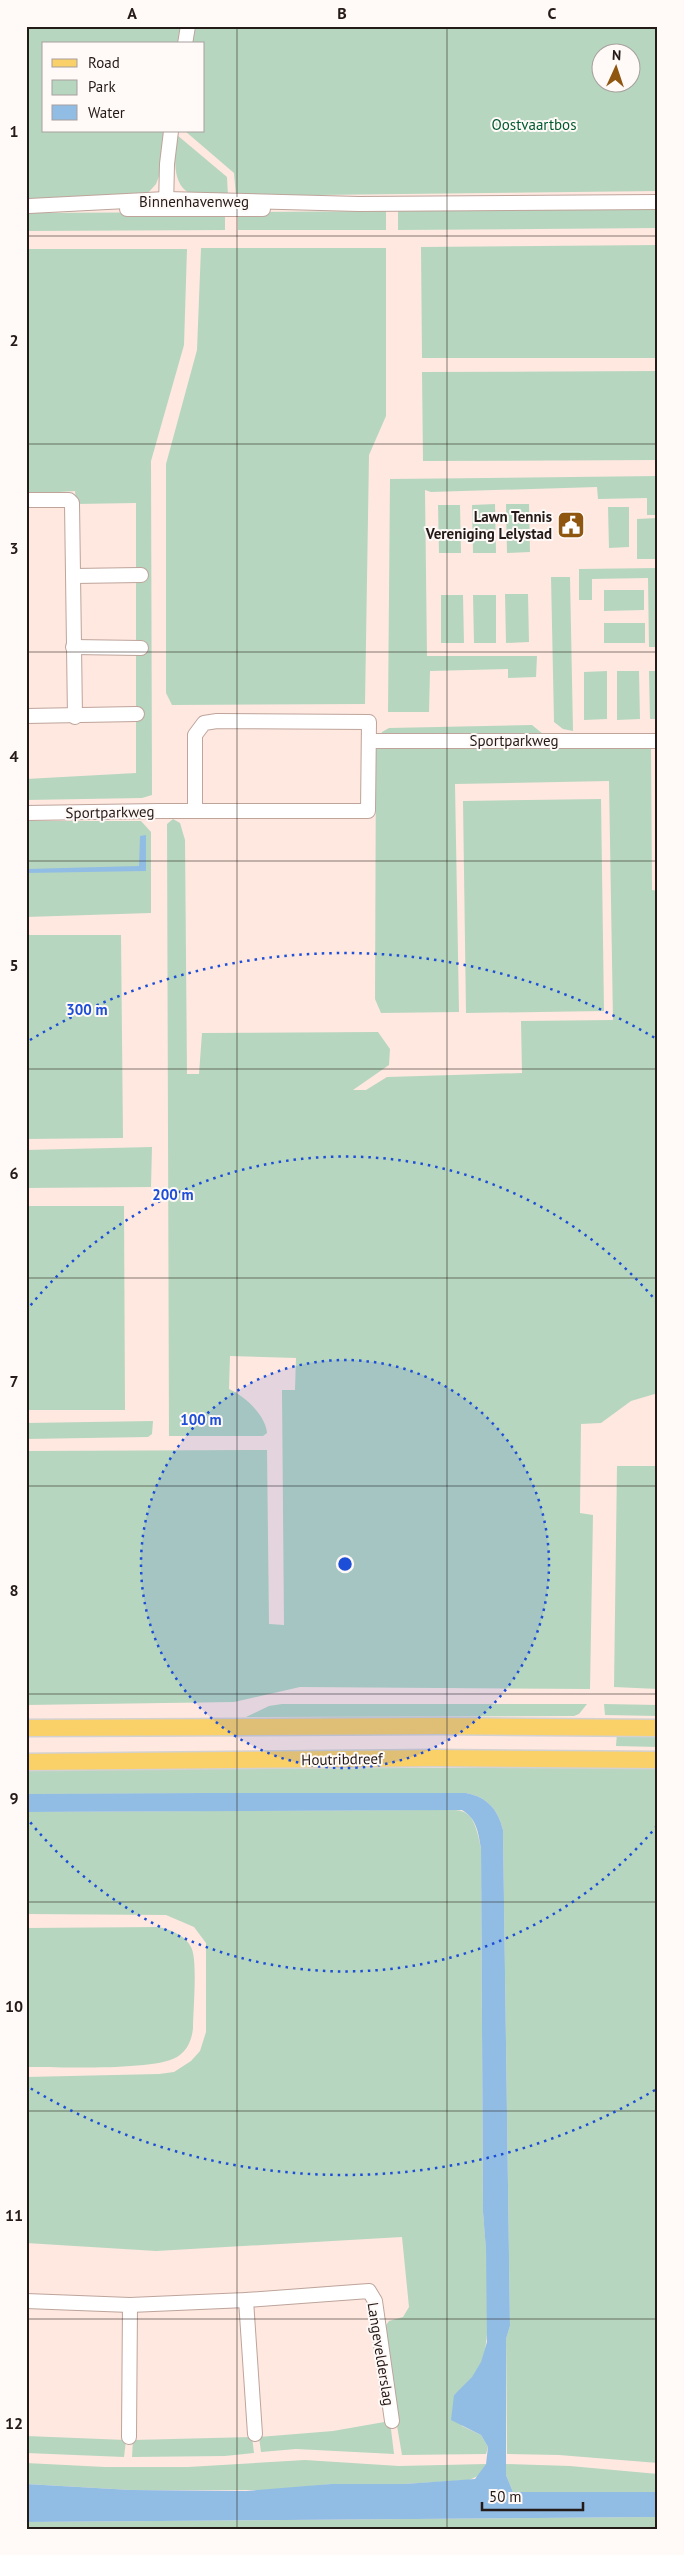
<svg xmlns="http://www.w3.org/2000/svg" width="684" height="2555" font-family="'PT Sans',sans-serif">
<rect width="100%" height="100%" fill="#fee8e0"/>
<!-- green -->
<g fill="#b7d6bf" fill-rule="evenodd">
<path d="M26,26H183L180,44H44V131H165L161,171L156,184L148,193L110,198H26Z"/>
<path d="M195,26H658V191L236,196L234,173L185,131H204V44H192ZM602,52H632V82H602Z"/>
<path d="M177,135L227,177L228,196C217,196 203,197 193,194C170,188 175,152 177,135Z"/>
<path d="M658,209V228L398,230V211Z"/>
<path d="M386,211V230H238V212Z"/>
<path d="M225,212V230L26,231V213Z"/>
<path d="M658,245V358H422L421,247Z"/>
<path d="M201,248H386V416L369,455L365,704L172,705L166,693V464L197,350Z"/>
<path d="M26,249H187L184,345L151,461L152,795L142,798L26,800V779L136,773V503L76,504L75,491L26,494Z"/>
<path d="M658,371V460L423,461L422,372Z"/>
<path d="M658,476V515H647V498L598,499L597,487L431,492L425,490L427,656H537L536,677L508,678V669L430,671L429,712H388L390,479Z"/>
<path d="M495,504L496,553H473L472,505Z"/>
<path d="M506,504H529L530,552L507,553Z"/>
<path d="M438,505H460L461,553H439Z"/>
<path d="M608,507H629V547L609,548Z"/>
<path d="M657,518L658,559H637V519Z"/>
<path d="M658,568V647H649L648,578L592,579V600H579V569Z"/>
<path d="M551,577H570L573,731L563,729L554,722Z"/>
<path d="M604,590H644V610L604,611Z"/>
<path d="M505,594H528L529,642L506,643Z"/>
<path d="M441,595H463L464,643H441Z"/>
<path d="M473,595H496V643H474Z"/>
<rect x="604" y="623" width="41" height="20"/>
<path d="M607,671V719L584,720V672Z"/>
<path d="M617,671H639L640,719L617,720Z"/>
<path d="M649,671H658V719H650Z"/>
<path d="M532,725L554,743L651,745L652,890L658,891V1393L631,1401L601,1423L581,1424L580,1513L593,1515L590,1689L300,1687L234,1702L26,1705V1451L267,1450L269,1624L284,1625L282,1390H295L296,1358L230,1356L229,1389C245,1396 266,1416 267,1433L263,1436H169L167,824L173,819L180,823L185,840L187,1074H199L202,1033L378,1032L390,1049L389,1065L353,1090H366L387,1077L522,1073L521,1021L613,1020L609,781L455,784L459,1012L381,1013L375,999L376,747L382,732L389,728Z"/>
<path d="M601,799L604,1011L466,1013L463,801Z"/>
<path d="M26,821H141L151,832V913L26,917Z"/>
<path d="M26,935H121L123,1138L26,1139Z"/>
<path d="M152,1147L151,1187L26,1188V1150Z"/>
<path d="M26,1206H124L125,1410H26Z"/>
<path d="M153,1421L152,1434L148,1437L26,1439V1423Z"/>
<path d="M617,1466H658V1689L614,1687Z"/>
<path d="M282,1704H587L579,1714L574,1716L246,1717L269,1706Z"/>
<path d="M604,1704L658,1705V1716L605,1715Z"/>
<path d="M617,1733L658,1735V1747L616,1746Z"/>
<path d="M615,1767L658,1769V2463L559,2455L507,2454L506,2339L510,2326L503,1830C498,1809 487,1797 466,1793L26,1794V1770Z"/>
<path d="M425,1810C466,1810 472,1804 481,1848L483,2212C486,2246 494,2335 481,2363C475,2376 465,2387 454,2395L462,2426L481,2435L488,2447L486,2454L402,2455L396,2420L399,2419L384,2328L389,2321L403,2317L409,2307L402,2237L156,2251L26,2243V2077L159,2074L174,2072L191,2061L200,2051L206,2032V1943L194,1927L166,1915L26,1914V1812Z"/>
<path d="M159,1927C171,1930 185,1935 191,1947C198,1959 193,2011 193,2028C192,2040 187,2051 177,2057C154,2071 57,2067 26,2067V1928Z"/>
<path d="M390,2421L394,2454L296,2449L261,2452L259,2437L333,2431Z"/>
<path d="M26,2436L126,2440L124,2457L26,2453Z"/>
<path d="M252,2437L254,2453L225,2456L132,2457L133,2440Z"/>
<path d="M305,2460L399,2466L486,2464L480,2475L469,2480L404,2484H331L282,2490H131L26,2484V2463L105,2467H188Z"/>
<path d="M506,2464L570,2466L658,2474V2492H513L506,2475Z"/>
<path d="M658,2517V2529H26V2522Z"/>
</g>
<!-- water -->
<g fill="#91bde5">
<path d="M146,835V871L26,873V869L139,866L140,836Z"/>
<path d="M204,1793H466C487,1797 498,1809 503,1830L510,2326L506,2339V2475L513,2492H658V2517L26,2522V2484L131,2490L246,2491L331,2484H404L475,2479L486,2464L488,2447L481,2435L451,2420L454,2395L472,2377L481,2362L487,2342L486,2250L483,2212L481,1848C478,1832 477,1819 462,1810L26,1812V1794Z"/>
</g>
<g fill="none" stroke-linecap="round" stroke-linejoin="round">
<!-- minor casing -->
<g stroke="#bea49b" stroke-width="16">
<g id="minor">
<path d="M185,44L188,26"/>
<path d="M29,206L166,199L359,204L658,202"/>
<path d="M166,207L167,164L171,131"/>
<path d="M127,209H263"/>
<path d="M26,500H69L72,503L75,717"/>
<path d="M74,576L141,575"/>
<path d="M73,647L141,648"/>
<path d="M26,716L137,714"/>
<path d="M370,741H658"/>
<path d="M26,813L158,811H368L369,722L217,721L204,723L195,735V811"/>
<path d="M246,2300L255,2434"/>
<path d="M26,2301L130,2305L246,2300L369,2291L375,2301L392,2421"/>
<path d="M129,2437L130,2305"/>
</g>
</g>
<!-- major casing -->
<g stroke="#d3d1d1" stroke-width="19">
<g id="major">
<path d="M26,1728L438,1726L658,1728"/>
<path d="M26,1762L437,1758L658,1760"/>
</g>
</g>
<!-- minor -->
<use href="#minor" stroke="#fff" stroke-width="14"/>
<!-- major -->
<use href="#major" stroke="#fad069" stroke-width="16"/>
</g>
<!-- grid -->
<path fill="none" stroke="#241a17" stroke-width="1" stroke-opacity="0.55" d="M237,26V2529M447,26V2529M26,236H658M26,444H658M26,652H658M26,861H658M26,1069H658M26,1278H658M26,1486H658M26,1694H658M26,1902H658M26,2111H658M26,2319H658"/>
<!-- distance rings -->
<circle cx="345" cy="1564" r="204" fill="#1d4ed8" fill-opacity=".12"/>
<g fill="none" stroke="#1d4ed8" stroke-width="2.5" stroke-dasharray="2.5 5">
<circle cx="345" cy="1564" r="204"/>
<path d="M657 1826A407 407 0 0 1 26 1817M26 1311A407 407 0 0 1 657 1302"/>
<path d="M655 2090A611 611 0 0 1 30 2088M30 1040A611 611 0 0 1 655 1038"/>
</g>
<!-- icons -->
<defs>
<g id="civic-square" transform="scale(1.4375)"><rect x="-9" y="-9" width="18" height="18" rx="4" fill="#8f5610" stroke="#fff9f7"/><path d="M-.6-6.5H3V-4.5H.6V-3L4-1V1h2V6H-6V1h2V-1L-.6-3ZM-1.2 2.5V6h2.4V2.5Z" fill="#fff"/></g>
</defs>
<g fill-rule="evenodd">
<use href="#civic-square" x="571" y="525"/>
</g>
<g text-anchor="middle" dominant-baseline="central" stroke-width="4" stroke-linejoin="round" paint-order="stroke">
<!-- park labels -->
<g font-size="15" fill="#00592e" stroke="#fff9f7">
<text x="534" y="124">Oostvaartbos</text>
</g>
<!-- street labels -->
<g font-size="15" fill="#241a17" stroke="#fff9f7">
<text x="194" y="201">Binnenhavenweg</text>
<text x="514" y="740">Sportparkweg</text>
<text transform="translate(110 812) rotate(-1)">Sportparkweg</text>
<text transform="translate(342 1759) rotate(-1)">Houtribdreef</text>
<text transform="translate(381 2354) rotate(81)">Langevelderslag</text>
</g>
<!-- poi labels -->
<g font-size="15" font-weight="bold" fill="#241a17" stroke="#fff9f7" text-anchor="end">
<text x="552" y="516">Lawn Tennis<tspan x="552" dy="17">Vereniging Lelystad</tspan></text>
</g>
</g>
<circle cx="345" cy="1564" r="8" fill="#1d4ed8" stroke="#fff9f7" stroke-width="2.5"/>
<g font-size="15" text-anchor="middle" font-weight="bold" fill="#1d4ed8" stroke="#fff9f7" stroke-width="4" stroke-linejoin="round" paint-order="stroke">
<text x="87" y="1015">300 m</text>
<text x="173" y="1200">200 m</text>
<text x="201" y="1425">100 m</text>
</g>
<!-- border -->
<rect width="684" height="2555" fill="none" stroke="#fff9f7" stroke-width="55"/>
<!-- legend -->
<rect x="42" y="42" width="162" height="90" fill="#fff9f7" stroke="#a7a09d"/>
<rect x="52" y="59" width="25" height="8" fill="#fad069" stroke="#a7a09d"/>
<text x="88" y="68" font-size="15" fill="#241a17">Road</text>
<rect x="52" y="80" width="25" height="15" fill="#b7d6bf" stroke="#a7a09d"/>
<text x="88" y="92" font-size="15" fill="#241a17">Park</text>
<rect x="52" y="105" width="25" height="15" fill="#91bde5" stroke="#a7a09d"/>
<text x="88" y="118" font-size="15" fill="#241a17">Water</text>
<!-- north arrow -->
<g transform="translate(616 68) rotate(3)"><circle r="24" fill="#fff9f7" stroke="#a7a09d"/>
<path d="M0-4L9 19L0 12L-9 19Z" fill="#8f5610"/>
<text y="-8" font-size="14" font-weight="bold" text-anchor="middle" fill="#241a17">N</text>
</g>
<!-- scale -->
<path d="M482 2502v8h101v-8" fill="none" stroke="#241a17" stroke-width="2.5"/>
<text x="489" y="2502" font-size="15" fill="#241a17" stroke="#fff9f7" stroke-width="4" paint-order="stroke">50 m</text>
<rect x="28" y="28" width="628" height="2500" fill="none" stroke="#241a17" stroke-width="2"/>
<g font-size="16" text-anchor="middle" font-weight="bold" fill="#241a17">
<text x="132" y="19">A</text>
<text x="342" y="19">B</text>
<text x="552" y="19">C</text>
<text x="14" y="137">1</text>
<text x="14" y="346">2</text>
<text x="14" y="554">3</text>
<text x="14" y="762">4</text>
<text x="14" y="971">5</text>
<text x="14" y="1179">6</text>
<text x="14" y="1387">7</text>
<text x="14" y="1596">8</text>
<text x="14" y="1804">9</text>
<text x="14" y="2012">10</text>
<text x="14" y="2221">11</text>
<text x="14" y="2429">12</text>
</g>
</svg>
